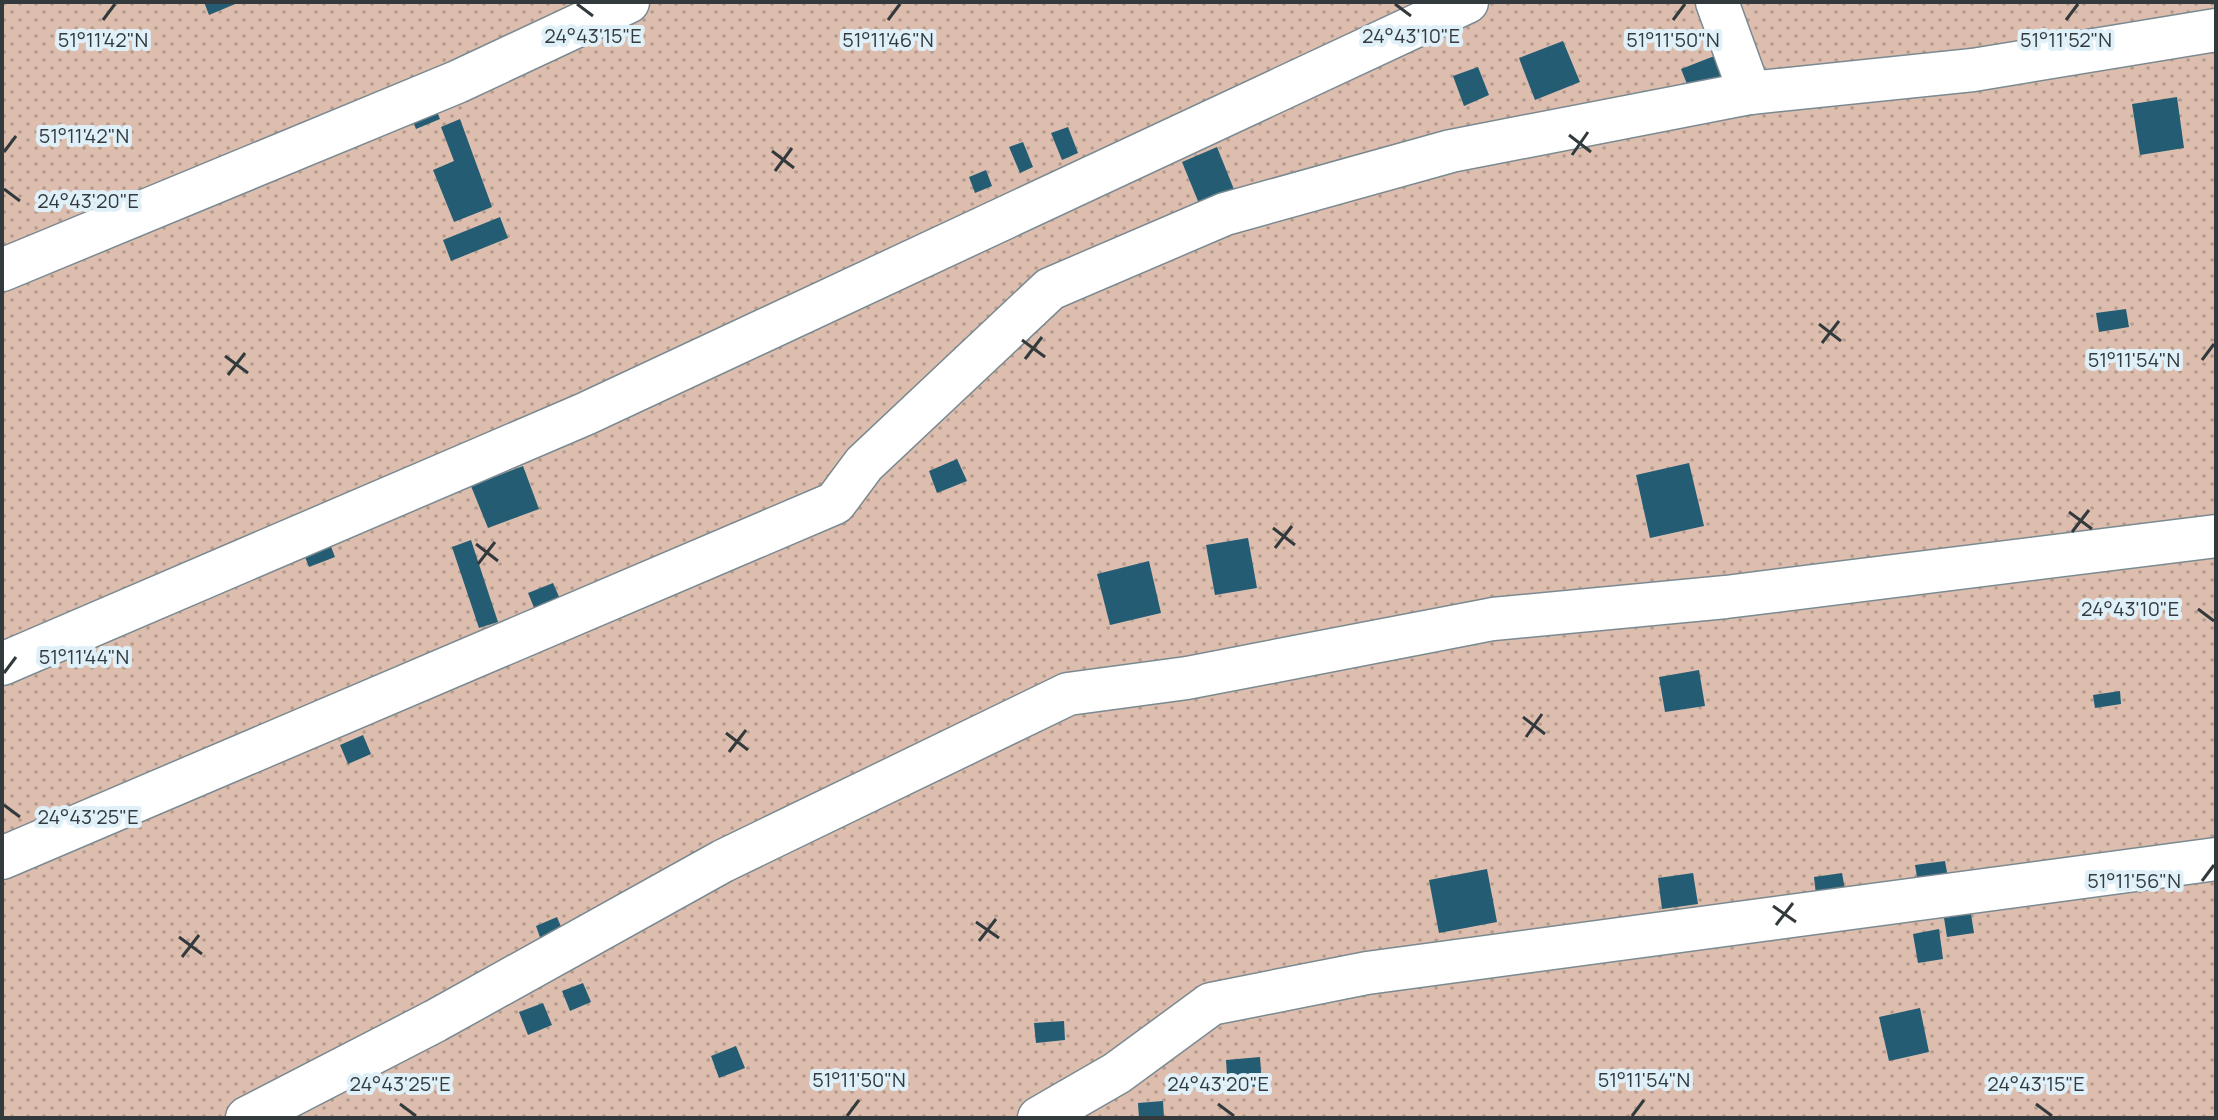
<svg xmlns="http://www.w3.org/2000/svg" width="2218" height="1120" font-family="Manrope,sans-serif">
<defs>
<pattern id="green-dots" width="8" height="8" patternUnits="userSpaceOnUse" patternTransform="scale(2)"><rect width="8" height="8" fill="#ddbeae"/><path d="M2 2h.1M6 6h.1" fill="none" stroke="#b49b8f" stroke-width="1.8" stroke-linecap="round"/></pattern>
</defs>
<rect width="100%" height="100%" fill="#d2e3ea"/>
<!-- green -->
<rect fill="url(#green-dots)" x="2" y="2" width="2214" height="1116"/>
<!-- building -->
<g fill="#245c73">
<path d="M204,2H240L209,15Z"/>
<path d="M1563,41L1580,82L1535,100L1519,58Z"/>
<path d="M1717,55L1726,79L1691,94L1681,69Z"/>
<path d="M1478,67L1489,95L1464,106L1453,76Z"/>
<path d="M2177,97L2184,148L2140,155L2132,104Z"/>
<path d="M433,102L440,119L416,129L409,112Z"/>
<path d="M460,119L492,207L454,222L433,170L454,161L441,127Z"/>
<path d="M1068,127L1078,153L1062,160L1051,133Z"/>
<path d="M1023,142L1033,167L1020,173L1009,147Z"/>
<path d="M1217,147L1235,192L1200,206L1182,162Z"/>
<path d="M986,170L992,186L975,193L969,177Z"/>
<path d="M500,217L508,238L451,261L443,240Z"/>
<path d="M2126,309L2129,327L2099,332L2096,313Z"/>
<path d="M957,459L967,481L937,493L929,471Z"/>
<path d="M1689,463L1704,526L1650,538L1636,475Z"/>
<path d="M523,466L539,509L488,528L471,486Z"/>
<path d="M327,536L335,557L309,567L301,547Z"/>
<path d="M1248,538L1257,588L1215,595L1206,545Z"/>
<path d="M471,540L498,622L479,628L452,547Z"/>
<path d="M1149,561L1161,613L1110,625L1097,574Z"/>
<path d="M553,583L560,599L535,610L528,593Z"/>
<path d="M1699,670L1705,706L1665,712L1659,677Z"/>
<path d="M2120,691L2121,704L2095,708L2093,695Z"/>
<path d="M363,735L371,754L348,764L340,745Z"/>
<path d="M1945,861L1948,878L1918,883L1915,865Z"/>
<path d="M1487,869L1497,922L1439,933L1429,880Z"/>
<path d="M1693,873L1698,904L1662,909L1658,878Z"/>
<path d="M1842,873L1845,890L1816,895L1814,877Z"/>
<path d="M1971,914L1974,933L1947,937L1944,918Z"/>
<path d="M557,917L564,934L542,943L536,926Z"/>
<path d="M1939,929L1943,959L1918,963L1913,934Z"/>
<path d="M583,983L591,1002L570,1011L562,991Z"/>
<path d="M543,1003L552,1025L528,1035L519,1012Z"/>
<path d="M1920,1008L1929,1052L1889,1061L1879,1017Z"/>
<path d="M1064,1021L1065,1040L1036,1043L1034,1023Z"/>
<path d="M736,1046L745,1068L719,1078L711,1056Z"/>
<path d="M1260,1057L1262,1086L1228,1089L1226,1060Z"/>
<path d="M1163,1101L1164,1118H1139L1138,1103Z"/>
</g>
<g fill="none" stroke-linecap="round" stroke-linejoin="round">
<!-- minor casing -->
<g stroke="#7b8a91" stroke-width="45">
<g id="minor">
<path d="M1717,2L1750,93"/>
<path d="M2,270L457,82L628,2"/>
<path d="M2,664L585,414L1467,2"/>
<path d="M2,858L835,503L864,464L1050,289L1225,214L1451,151L1750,93L1973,70L2216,30"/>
<path d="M247,1118L435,1021L723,861L1068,694L1187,678L1493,619L1726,597L2216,536"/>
<path d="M1039,1118L1117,1073L1211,1004L1367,973L2216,859"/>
</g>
</g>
<!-- minor -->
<use href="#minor" stroke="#fff" stroke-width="42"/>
</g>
<!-- ticks -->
<path fill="none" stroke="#333a3d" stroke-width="3" d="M577,4L593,16M1395,4L1411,16M103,20L115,4M888,20L900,4M1673,20L1685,4M2066,20L2078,4M1569,135L1591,152M772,151L794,168M4,152L16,136M1572,155L1588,132M775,171L792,148M4,189L20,201M1819,324L1841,341M1022,340L1045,357M1822,343L1839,321M225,356L248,373M1025,359L1042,337M2202,360L2214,344M228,375L245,353M2069,512L2092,529M1273,528L1295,545M2072,532L2089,510M476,544L498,561M1275,548L1292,526M478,564L495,542M2198,609L2214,621M4,673L16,657M1523,717L1545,734M726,733L748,750M1526,737L1542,714M729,752L746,730M4,805L20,817M2202,881L2214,865M1773,906L1796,922M976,922L999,938M1776,925L1793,903M179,937L202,954M979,941L996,919M182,957L199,935M400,1104L416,1116M1218,1104L1234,1116M2036,1104L2052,1116M847,1116L859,1100M1632,1116L1644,1100"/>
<g font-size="20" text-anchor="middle" fill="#333a3d" stroke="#e0f0f8" stroke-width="8" stroke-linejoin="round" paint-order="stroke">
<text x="593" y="43">24°43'15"E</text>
<text x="1411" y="43">24°43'10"E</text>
<text x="103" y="47">51°11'42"N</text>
<text x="888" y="47">51°11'46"N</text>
<text x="1673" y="47">51°11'50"N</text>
<text x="2066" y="47">51°11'52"N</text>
<text x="84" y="143">51°11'42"N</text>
<text x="88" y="208">24°43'20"E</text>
<text x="2134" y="367">51°11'54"N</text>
<text x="2130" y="616">24°43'10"E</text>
<text x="84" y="664">51°11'44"N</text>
<text x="88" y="824">24°43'25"E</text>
<text x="2134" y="888">51°11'56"N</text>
<text x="859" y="1087">51°11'50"N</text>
<text x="1644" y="1087">51°11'54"N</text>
<text x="400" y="1091">24°43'25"E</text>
<text x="1218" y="1091">24°43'20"E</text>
<text x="2036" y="1091">24°43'15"E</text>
</g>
<!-- border -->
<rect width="2218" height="1120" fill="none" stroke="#333a3d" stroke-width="8"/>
</svg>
